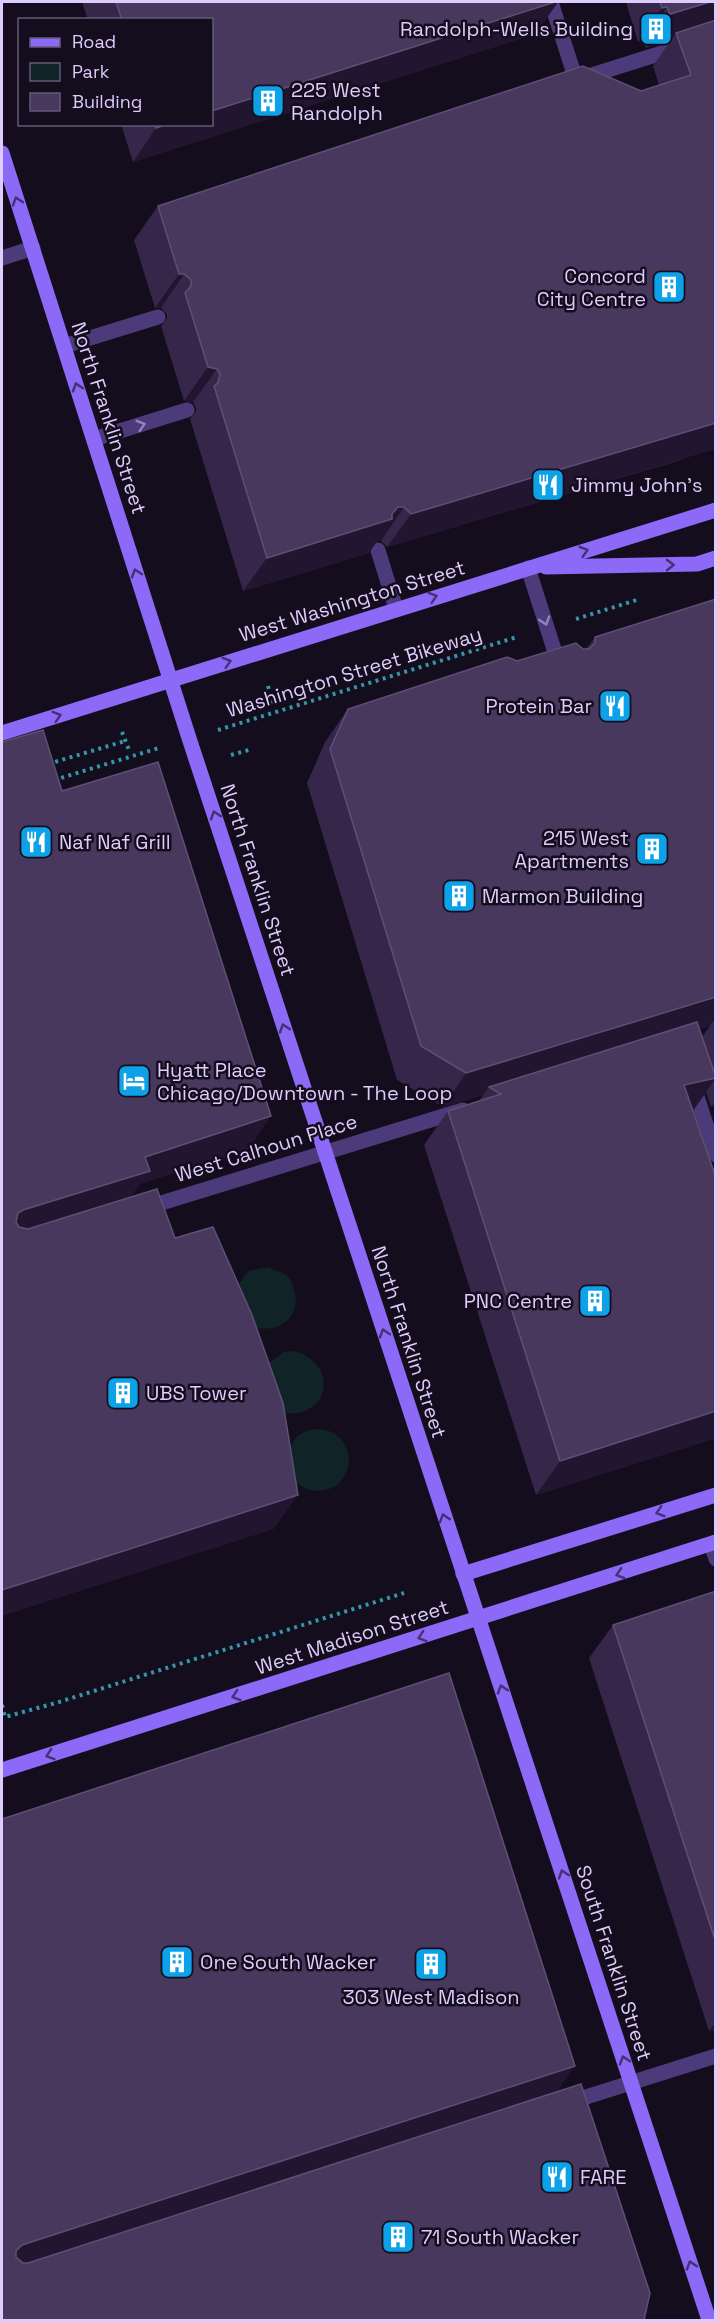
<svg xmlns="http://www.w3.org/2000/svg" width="717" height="2322" font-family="'Space Grotesk',sans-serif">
<rect width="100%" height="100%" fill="#140d1d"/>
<!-- green -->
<g fill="#102327">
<path d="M268,1267L287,1275C307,1303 291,1334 256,1328L236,1288L248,1271Z"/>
<path d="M295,1351C340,1365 329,1420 283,1413L268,1364L284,1352Z"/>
<circle cx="318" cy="1460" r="31"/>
</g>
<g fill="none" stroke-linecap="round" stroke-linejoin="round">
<!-- path -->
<g stroke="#3496a9" stroke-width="4" stroke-dasharray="3 4.5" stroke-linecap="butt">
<path d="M576,619L640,599"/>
<path d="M268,686L273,705"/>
<path d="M218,730L517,637"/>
<path d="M122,732L129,750"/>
<path d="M231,755L249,750"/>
<path d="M48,764L125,741"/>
<path d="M54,780L159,748"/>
<path d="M2,1705L5,1717L59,1702L404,1593"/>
</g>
<!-- lane -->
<g stroke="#4b3b7a" stroke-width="15">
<path d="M551,2L576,80L716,36"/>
<path d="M2,258L33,248"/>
<path d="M64,346L158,317"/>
<path d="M94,439L187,410"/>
<path d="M378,550L396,609"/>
<path d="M528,568L560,668"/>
<path d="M693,1084L716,1155"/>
<path d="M145,1208L463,1110"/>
<path d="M711,1544L716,1559"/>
<path d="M567,2103L716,2056"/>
</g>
<!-- secondary -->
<g stroke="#8c69f7" stroke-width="15">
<path d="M2,153L189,738L709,2320"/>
<path d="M546,567L697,564L716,558"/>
<path d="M2,733L716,510"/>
<path d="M463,1574L716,1495"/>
<path d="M2,1770L716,1542"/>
</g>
</g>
<!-- wall -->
<g fill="#36264a" fill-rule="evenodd">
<path d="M82,2H558L535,34L133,162L121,124H212V20H88Z"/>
<path d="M626,2H716L681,460L387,547L381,541H377L369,553L243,591L190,419L196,411V408L193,402L184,401L161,326L167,318V314L161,308H155L134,240L158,206L641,91L659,85L653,66L671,40L646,48L643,40L638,42Z"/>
<path d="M716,599V1106L711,1107L706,1092L693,1111L716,1178V1438L536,1495L424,1145L448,1111L479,1101L483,1095L443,1107L397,1080L307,783L325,742L348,709L517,661L586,649L595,637ZM710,1026L702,1037L700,1029Z"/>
<path d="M716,1591V2037L713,2030L709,2031L589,1658L613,1625Z"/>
</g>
<!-- shaded-wall -->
<g fill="#211530">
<path d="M555,2H558L535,34L133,162L156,128L168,124H212V111Z"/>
<path d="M710,2H716V27L676,33L671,40L646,48L670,14Z"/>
<path d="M667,7L643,40L638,42L662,8Z"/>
<path d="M179,274H184L161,308H155Z"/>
<path d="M208,367L217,369L193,402L184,401Z"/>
<path d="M716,423V449L387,547L411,514Z"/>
<path d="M398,507H404L381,541H377L369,553L243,591L267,558L392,514Z"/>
<path d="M716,997V1017L710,1026L496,1091L489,1087L483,1095L443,1107L466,1073Z"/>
<path d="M716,1078L692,1112L684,1085Z"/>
<path d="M716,1101V1106L711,1107Z"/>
<path d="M271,1116L248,1150L140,1184L126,1204L2,1243L18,1213L23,1210L145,1157Z"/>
<path d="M716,1411V1438L536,1495L560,1461Z"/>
<path d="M298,1495L274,1529L2,1616V1590Z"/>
<path d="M716,2022V2026L713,2030L709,2031Z"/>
<path d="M575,2066L552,2099L2,2277L16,2251L22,2245Z"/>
</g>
<!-- building -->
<g fill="#48385d" stroke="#5f4f76" stroke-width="1.5">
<path d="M116,2H555L212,111V20H122Z"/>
<path d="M660,2H710L670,14L667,7L662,8Z"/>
<path d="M716,20V423L411,514L404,507H398L392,514V519L267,558L214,386L218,383L220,374L217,369L208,367L185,293L191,286V280L184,274H179L158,206L583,66L641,91L691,75L676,33Z"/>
<path d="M155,124H168L156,128Z"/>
<path d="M716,599V997L466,1073L421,1046L330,749L348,709L507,657L517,661L576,643L583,649H589L595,643V637Z"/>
<path d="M43,730L62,791L158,762L271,1116L145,1157L150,1171L23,1210L18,1213L16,1222L19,1227L28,1229L157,1189L175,1238L213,1227L252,1315L283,1403L298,1495L2,1590V742Z"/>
<path d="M697,1022L716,1078L684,1085L716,1178V1411L560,1461L448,1111L501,1094L489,1087Z"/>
<path d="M716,1591V1943L613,1625Z"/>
<path d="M449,1673L575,2066L22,2245L16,2251V2257L23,2263H28L581,2084L650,2293L644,2320H2V1819Z"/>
</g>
<!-- one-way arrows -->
<defs><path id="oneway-chevron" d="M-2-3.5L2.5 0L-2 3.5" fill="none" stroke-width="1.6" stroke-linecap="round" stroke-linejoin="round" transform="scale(1.5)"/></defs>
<g stroke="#443274">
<use href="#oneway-chevron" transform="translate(17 201) rotate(-108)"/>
<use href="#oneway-chevron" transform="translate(77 387) rotate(-108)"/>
<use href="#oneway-chevron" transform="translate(584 551) rotate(-17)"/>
<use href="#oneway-chevron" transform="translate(670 565) rotate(-1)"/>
<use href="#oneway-chevron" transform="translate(136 573) rotate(-108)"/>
<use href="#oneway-chevron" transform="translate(433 597) rotate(-17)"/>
<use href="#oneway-chevron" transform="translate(227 662) rotate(-17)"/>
<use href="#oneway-chevron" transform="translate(57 716) rotate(-18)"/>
<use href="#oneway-chevron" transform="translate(215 815) rotate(-108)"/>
<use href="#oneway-chevron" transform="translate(284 1028) rotate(-108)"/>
<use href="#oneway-chevron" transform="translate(384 1333) rotate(-108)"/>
<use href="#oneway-chevron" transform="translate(660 1512) rotate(163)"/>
<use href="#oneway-chevron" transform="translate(444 1518) rotate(-107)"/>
<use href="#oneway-chevron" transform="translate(620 1574) rotate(162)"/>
<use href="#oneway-chevron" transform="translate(422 1637) rotate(162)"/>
<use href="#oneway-chevron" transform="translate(502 1689) rotate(-108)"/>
<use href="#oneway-chevron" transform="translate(236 1696) rotate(162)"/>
<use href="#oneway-chevron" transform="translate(50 1755) rotate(162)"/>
<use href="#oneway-chevron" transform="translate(563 1874) rotate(-108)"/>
<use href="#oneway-chevron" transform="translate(624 2060) rotate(-108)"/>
<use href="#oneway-chevron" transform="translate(691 2265) rotate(-108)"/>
</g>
<g stroke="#9484bb">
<use href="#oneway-chevron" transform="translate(141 425) rotate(-17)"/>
<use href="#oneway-chevron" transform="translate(545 621) rotate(72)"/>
</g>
<!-- icons -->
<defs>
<g id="building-square" transform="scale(1.725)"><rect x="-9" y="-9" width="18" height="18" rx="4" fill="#0da1e8" stroke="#140d1d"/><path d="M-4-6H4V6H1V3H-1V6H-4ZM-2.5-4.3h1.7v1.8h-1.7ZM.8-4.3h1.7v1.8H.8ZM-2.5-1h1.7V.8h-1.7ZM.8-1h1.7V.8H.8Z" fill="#fff"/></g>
<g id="restaurant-square" transform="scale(1.725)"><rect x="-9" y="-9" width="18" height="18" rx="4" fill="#0da1e8" stroke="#140d1d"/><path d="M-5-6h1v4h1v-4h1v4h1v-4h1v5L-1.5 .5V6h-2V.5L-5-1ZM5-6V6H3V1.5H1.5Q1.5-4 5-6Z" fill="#fff"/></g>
<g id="hotel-square" transform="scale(1.725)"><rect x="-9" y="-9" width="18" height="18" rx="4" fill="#0da1e8" stroke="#140d1d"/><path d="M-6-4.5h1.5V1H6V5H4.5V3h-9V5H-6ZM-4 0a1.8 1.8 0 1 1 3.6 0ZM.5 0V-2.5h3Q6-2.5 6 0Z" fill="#fff"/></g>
</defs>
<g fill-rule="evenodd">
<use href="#building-square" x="656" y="29"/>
<use href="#building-square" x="268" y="101"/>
<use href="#building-square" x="669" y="287"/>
<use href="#restaurant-square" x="548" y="485"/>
<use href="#restaurant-square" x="615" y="706"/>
<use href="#restaurant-square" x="36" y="842"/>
<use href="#building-square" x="652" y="849"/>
<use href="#building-square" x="459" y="896"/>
<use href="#hotel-square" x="134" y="1081"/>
<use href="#building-square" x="595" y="1301"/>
<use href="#building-square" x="123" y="1393"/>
<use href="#building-square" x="177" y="1962"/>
<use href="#building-square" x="431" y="1964"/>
<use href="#restaurant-square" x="557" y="2177"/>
<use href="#building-square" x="398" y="2237"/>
</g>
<g text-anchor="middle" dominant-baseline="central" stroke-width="5" stroke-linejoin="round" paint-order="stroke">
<!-- poi labels -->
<g font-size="20" fill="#ddccfc" stroke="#140d1d" text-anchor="start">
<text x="633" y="29" text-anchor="end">Randolph-Wells Building</text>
<text x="291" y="90">225 West<tspan x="291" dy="23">Randolph</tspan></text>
<text x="646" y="276" text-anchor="end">Concord<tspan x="646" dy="23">City Centre</tspan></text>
<text x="571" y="485">Jimmy John's</text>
<text x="592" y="706" text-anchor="end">Protein Bar</text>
<text x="629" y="838" text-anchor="end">215 West<tspan x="629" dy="23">Apartments</tspan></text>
<text x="59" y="842">Naf Naf Grill</text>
<text x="482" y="896">Marmon Building</text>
<text x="157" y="1070">Hyatt Place<tspan x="157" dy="23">Chicago/Downtown - The Loop</tspan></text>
<text x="572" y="1301" text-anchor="end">PNC Centre</text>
<text x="146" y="1393">UBS Tower</text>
<text x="200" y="1962">One South Wacker</text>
<text x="431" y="1997" text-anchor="middle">303 West Madison</text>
<text x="580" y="2177">FARE</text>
<text x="421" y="2237">71 South Wacker</text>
</g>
<!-- street labels -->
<g font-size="20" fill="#ddccfc" stroke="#140d1d">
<text transform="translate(109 418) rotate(72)">North Franklin Street</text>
<text transform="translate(352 601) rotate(-17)">West Washington Street</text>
<text transform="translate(354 672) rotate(-17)">Washington Street Bikeway</text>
<text transform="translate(258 880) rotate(72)">North Franklin Street</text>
<text transform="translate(266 1148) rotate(-17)">West Calhoun Place</text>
<text transform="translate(409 1342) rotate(72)">North Franklin Street</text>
<text transform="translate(352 1637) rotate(-18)">West Madison Street</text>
<text transform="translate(614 1963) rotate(72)">South Franklin Street</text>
</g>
</g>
<!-- border -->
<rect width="717" height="2322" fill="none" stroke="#ddccfc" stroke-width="6"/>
<!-- legend -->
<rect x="18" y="18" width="195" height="108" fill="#140d1d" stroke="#645976" stroke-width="1.5"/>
<rect x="30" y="38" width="30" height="9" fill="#8c69f7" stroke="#645976" stroke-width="1.5"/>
<text x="72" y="48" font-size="18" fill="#ddccfc">Road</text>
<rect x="30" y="63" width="30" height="18" fill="#102327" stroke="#645976" stroke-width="1.5"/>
<text x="72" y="78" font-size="18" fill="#ddccfc">Park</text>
<rect x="30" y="93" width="30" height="18" fill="#48385d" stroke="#645976" stroke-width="1.5"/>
<text x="72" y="108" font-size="18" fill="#ddccfc">Building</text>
</svg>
